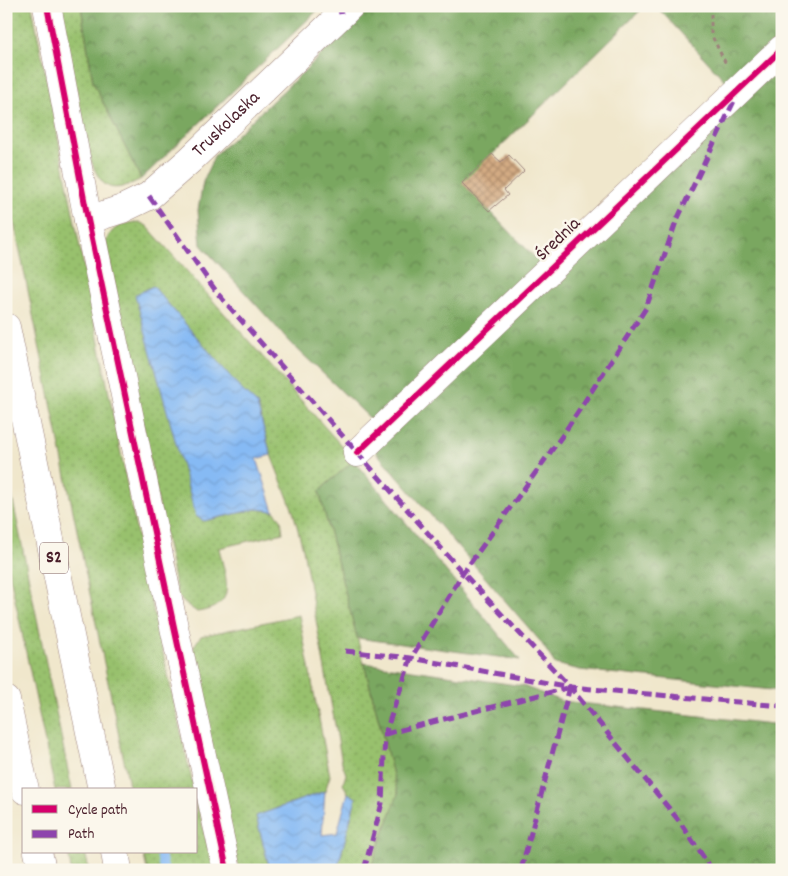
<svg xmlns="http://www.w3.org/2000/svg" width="788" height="876" font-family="Dekko,sans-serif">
<defs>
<pattern id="grass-dots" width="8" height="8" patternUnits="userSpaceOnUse" patternTransform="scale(1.25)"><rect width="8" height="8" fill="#98c16d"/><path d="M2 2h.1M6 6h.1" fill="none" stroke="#84a55f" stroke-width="1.8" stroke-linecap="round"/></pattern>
<pattern id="forest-crowns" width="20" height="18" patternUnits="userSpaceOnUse" patternTransform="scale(1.25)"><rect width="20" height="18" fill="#7aa760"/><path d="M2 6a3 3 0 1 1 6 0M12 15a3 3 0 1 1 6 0" fill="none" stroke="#66874f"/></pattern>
<pattern id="water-waves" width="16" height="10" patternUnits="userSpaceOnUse" patternTransform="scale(1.25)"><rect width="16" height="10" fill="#86baf4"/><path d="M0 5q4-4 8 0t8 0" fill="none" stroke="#759fd1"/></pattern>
<pattern id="building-cross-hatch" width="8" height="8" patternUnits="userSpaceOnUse" patternTransform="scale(1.25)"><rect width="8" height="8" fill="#d3ab83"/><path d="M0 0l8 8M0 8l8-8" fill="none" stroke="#ad8b6b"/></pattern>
</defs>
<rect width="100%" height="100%" fill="#fbf7ec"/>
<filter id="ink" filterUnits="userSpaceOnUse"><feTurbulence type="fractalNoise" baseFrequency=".02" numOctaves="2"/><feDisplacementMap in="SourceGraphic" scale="10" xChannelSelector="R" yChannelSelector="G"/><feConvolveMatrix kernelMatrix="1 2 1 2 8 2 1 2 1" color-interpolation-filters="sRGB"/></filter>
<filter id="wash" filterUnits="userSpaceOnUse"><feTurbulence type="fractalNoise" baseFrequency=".0096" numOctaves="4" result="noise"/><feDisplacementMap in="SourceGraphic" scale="20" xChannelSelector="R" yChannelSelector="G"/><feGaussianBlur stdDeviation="1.12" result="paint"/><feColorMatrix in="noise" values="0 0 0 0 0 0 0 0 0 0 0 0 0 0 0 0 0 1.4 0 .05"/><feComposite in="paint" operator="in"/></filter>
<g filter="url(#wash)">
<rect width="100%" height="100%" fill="#f0e7cc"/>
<!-- grass -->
<g fill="url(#grass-dots)" stroke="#71704c">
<path d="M6,6H32L143,565L194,790H130L6,183Z"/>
<path d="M59,6H81L93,82L141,179C112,194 103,191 91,161Z"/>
<path d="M139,222L147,226L354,460L319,491L398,794L370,870H337L356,798L348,793L343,784L346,774L342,763L303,549L293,511L271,455L257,404L242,391L153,286L136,295L204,521L256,509L274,511L281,519L283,533L219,548C225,578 240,606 197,612L183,602L177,594L106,242C112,226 123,223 139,222Z"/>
<path d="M6,467L72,790H55L6,557Z"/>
<path d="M299,615L330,776L325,791L256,816L270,870H239L192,658L194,646L201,636Z"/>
<path d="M196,799L214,870H147L143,852H196Z"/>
<path d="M68,852H85L89,870H71Z"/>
</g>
<!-- forest -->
<g fill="url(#forest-crowns)" stroke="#626346">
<path d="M81,6H322L141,179L93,82Z"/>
<path d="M373,6H645L463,183L542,265L376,424L292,344L201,245L198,210L203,182L214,156Z"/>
<path d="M656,6H782V34L729,85Z"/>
<path d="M782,58V691L580,670L555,664L540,641L375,451Z"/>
<path d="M354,460L520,660L357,638L319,491Z"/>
<path d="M364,663L523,686L562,701L782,725V870H370L398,794Z"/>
</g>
<!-- water -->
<g fill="url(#water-waves)" stroke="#686c90">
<path d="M153,286L242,390L257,404L271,455L257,459L274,511L256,509L204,521L196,516L135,295Z"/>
<path d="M325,791L322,835L337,833L348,793L356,798L337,870H270L256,816Z"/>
</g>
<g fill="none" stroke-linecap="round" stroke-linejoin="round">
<!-- stream -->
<path stroke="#86baf4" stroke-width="9" d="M160,852L164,870"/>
</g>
<g id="blocks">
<!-- building -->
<path fill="url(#building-cross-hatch)" d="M492,154L501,162L509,155L524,171L504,190L508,195L489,211L462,183Z"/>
</g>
</g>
<g filter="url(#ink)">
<use href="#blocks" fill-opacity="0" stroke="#9d837c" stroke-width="1"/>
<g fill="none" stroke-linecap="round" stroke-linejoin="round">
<!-- minor casing -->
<g stroke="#9d837c" stroke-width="29">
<g id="minor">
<path d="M47,6L88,220L174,627L227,870"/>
<path id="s1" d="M88,220L122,209L149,196L190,160L350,6"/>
<path d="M357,453L782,49"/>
</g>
</g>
<!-- motorway casing -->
<g stroke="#9d837c" stroke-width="29">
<g id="motorway">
<path d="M6,327L102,790"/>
<path d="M6,700L25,790"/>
<path d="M38,852L42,870"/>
<path d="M115,852L118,870"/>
</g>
</g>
<!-- path -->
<path stroke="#9d837c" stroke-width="3" stroke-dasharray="4 4" stroke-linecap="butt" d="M711,6V34L726,64"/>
<!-- minor -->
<use href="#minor" stroke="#fff" stroke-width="28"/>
<!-- motorway -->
<use href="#motorway" stroke="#fff" stroke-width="28"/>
<!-- quiet -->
<g stroke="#8e44ad" stroke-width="5" stroke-dasharray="10 5" stroke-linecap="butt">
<path d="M339,6L341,14"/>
<path d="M149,196L218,294L463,573L570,687L680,822L712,870"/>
<path d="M345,651L411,658L570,687L782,706"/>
<path d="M385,734L567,688"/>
<path d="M364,870L382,803L385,734L411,658L463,573L562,436L646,308L676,222L736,97"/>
<path d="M521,870L570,687"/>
</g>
<!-- cycleway casing -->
<g stroke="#fbf7ec" stroke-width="9">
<g id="cycleway">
<path d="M47,6L88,220L174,627L227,870"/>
<path d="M357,453L782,49"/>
</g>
</g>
<!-- cycleway -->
<use href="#cycleway" stroke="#d6006c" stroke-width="6"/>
</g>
</g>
<g text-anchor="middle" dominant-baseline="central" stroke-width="5" stroke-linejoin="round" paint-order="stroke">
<!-- shield labels -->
<rect fill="#fbf7ec" stroke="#7f6065" stroke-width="1" x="40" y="542.5" width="28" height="31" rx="4"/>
<g font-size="18" font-weight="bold" fill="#4a1f2b">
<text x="54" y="558">S2</text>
</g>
<!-- street labels -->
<g font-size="19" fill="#4a1f2b" stroke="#fbf7ec">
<text stroke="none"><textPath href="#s1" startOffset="171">Truskolaska</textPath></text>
<text transform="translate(559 240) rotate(-44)">Średnia</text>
</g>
</g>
<!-- margin -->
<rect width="788" height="876" fill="none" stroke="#fbf7ec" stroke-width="25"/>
<!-- legend -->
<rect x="22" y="788" width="175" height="65" fill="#fbf7ec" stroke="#b4a19f"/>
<rect x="32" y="805" width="25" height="8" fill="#d6006c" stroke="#b4a19f"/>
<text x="68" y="814" font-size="15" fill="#4a1f2b">Cycle path</text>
<rect x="32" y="830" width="25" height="8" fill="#8e44ad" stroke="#b4a19f"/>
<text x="68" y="838" font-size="15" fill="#4a1f2b">Path</text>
</svg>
